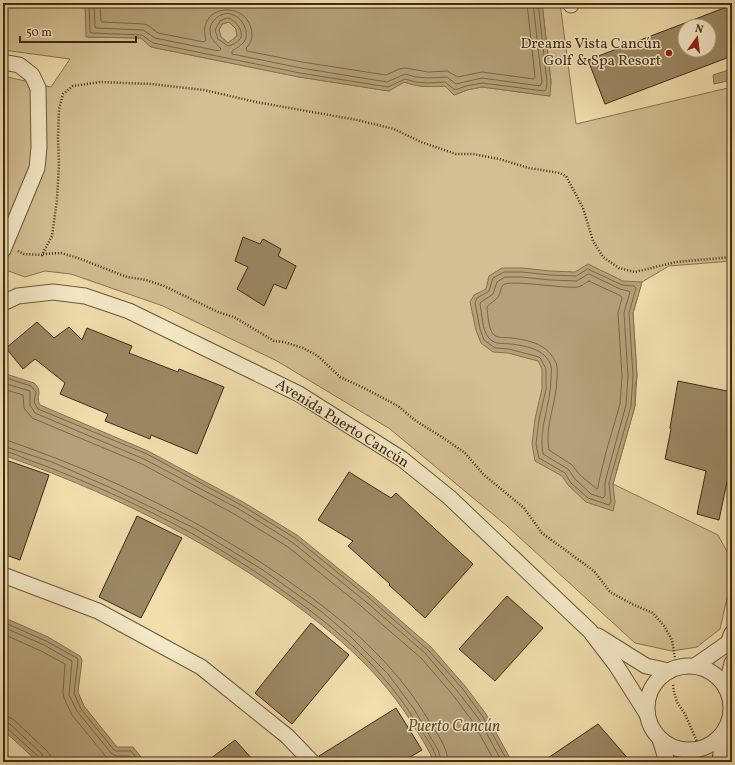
<svg xmlns="http://www.w3.org/2000/svg" width="735" height="765" font-family="Vollkorn,serif">
<rect width="100%" height="100%" fill="#f0deac"/>
<filter id="stains"><feTurbulence type="fractalNoise" baseFrequency=".005" numOctaves="4"/><feColorMatrix values="0 0 0 0 .2 0 0 0 0 .09 0 0 0 0 .02 0 0 0 .5 -.17"/></filter>
<radialGradient id="worn" r=".72"><stop offset=".6" stop-color="#630" stop-opacity="0"/><stop offset="1" stop-color="#630" stop-opacity=".3"/></radialGradient>
<!-- green -->
<g fill="#d2bf93" stroke="#887455">
<path d="M3,3H85L87,37L141,38L151,47L300,77L389,91L404,82C418,87 430,87 445,86L454,95L467,90L482,87L549,96L551,82L542,3H560L576,124L732,87V261L669,266L642,282L633,313L637,376L635,406L613,484L718,535L732,561L728,594L720,629L697,647L672,651L635,643L507,526L390,429L277,361L163,306L71,274L45,271L25,277L3,269V76L51,87L70,59L3,50Z"/>
<path d="M229,22L236,29L237,36L228,43L221,37L219,30L222,24Z"/>
</g>
<!-- water -->
<g fill="#b4a179" stroke="#857152" fill-rule="evenodd">
<path d="M85,3H542L551,82L550,96L482,87L467,90L454,95L445,86C430,87 418,87 404,82L389,91L299,77L151,47L141,38L86,37ZM229,22L236,29L237,36L228,43L221,37L219,30L222,24Z"/>
<path d="M732,69V80L714,84L713,75Z"/>
<path d="M588,264L623,281L642,282L633,313L637,376L635,386V406L613,484L615,502L613,511L586,502L568,485L562,476L535,461L532,444L535,419L542,389V369L538,361L508,353L493,352L481,343L476,330L470,302L474,295L486,289L489,276L502,268H522L550,271L575,272Z"/>
<path d="M3,373L34,383C44,392 35,396 40,405L148,451L243,502L297,535L370,594L431,647L465,686L486,714L512,762H434C429,750 422,739 415,728C383,674 336,634 286,598C199,536 103,490 3,455Z"/>
<path d="M3,617L48,637L80,656L82,660L78,692L84,706L117,747H133L145,762H38L3,730Z"/>
</g>
<g fill="none" stroke-linecap="round" stroke-linejoin="round">
<!-- shore -->
<g stroke="#7a6648" stroke-width="1">
<path d="M89,3L90,32L92,33L142,35L153,43L300,73L388,87L405,79L415,82L428,83L445,82L455,90L466,86L482,83L544,91L546,90L547,82L538,3"/>
<path d="M94,3L95,27L96,28L143,30L155,38L219,51L221,49C216,43 210,39 210,31C209,21 222,11 231,14C241,16 251,32 244,42C241,46 236,48 232,51V54L301,68L387,82L405,74L416,77L428,78L447,77L456,84L482,78L540,86L542,82L533,3"/>
<path d="M100,3L101,21L102,22L144,24L149,26L158,33L204,42L206,40C196,5 244,0 251,28C253,37 252,42 246,48L247,51L302,62L386,75L399,69L405,68L428,72L447,71L458,77L482,72L534,79L535,77L527,3"/>
<path d="M228,18C235,20 245,31 240,39C237,43 232,45 228,46L218,39L215,30L220,21Z"/>
<path d="M588,269L622,285L634,286L636,288L629,313L633,376L631,406L609,483L611,502L609,505L588,498L571,483L565,473L539,458L536,444L539,420L546,389V369L541,359L539,357L509,349L495,348L484,340L480,329L475,303L477,298L489,291L493,278L504,272H522L550,275L576,276Z"/>
<path d="M589,274L620,289L628,291L630,292L624,313L628,376L626,405L605,482V496L603,498L591,494L575,479L568,469L543,454C538,429 551,404 551,379C551,375 552,370 551,366C546,349 526,346 511,344C502,343 494,345 488,337C482,329 482,314 480,304L481,302L493,294L497,282L505,277H521L550,280L576,281Z"/>
<path d="M589,281L621,296L622,298L618,313L622,376L620,404L606,452L599,481L598,488L597,489L580,475L572,465L549,450C544,427 557,402 557,378C557,373 558,368 556,363C548,344 529,340 511,338C505,337 498,339 493,334C488,327 488,315 487,307C490,303 495,301 498,297C501,293 500,288 503,285C508,279 565,289 578,287C582,286 585,283 589,281Z"/>
<path d="M3,377L31,386L36,392L34,402L38,409L147,454L241,505L295,538L368,597L428,650L462,688L483,717L508,762"/>
<path d="M3,383L30,391V405L35,413L144,459L239,509L292,542L365,601L425,653L458,692L479,719L502,762"/>
<path d="M3,389L23,395L24,408L32,418L142,464L236,515L288,547L361,606L421,658L453,695L473,722L495,762"/>
<path d="M3,440L9,441C110,476 207,523 294,585C345,621 393,662 426,716C434,730 448,746 448,762"/>
<path d="M3,446L52,462L109,487L196,529L263,570L322,612L351,637L388,674L414,709L438,750L442,762"/>
<path d="M3,451C11,452 19,456 26,459C46,466 66,474 85,482C156,512 224,548 286,593C340,631 385,670 419,727C426,738 436,750 437,762"/>
<path d="M3,622L46,641L77,658L78,661L74,693L81,709L114,750L117,751H131L140,762"/>
<path d="M3,627L44,645L72,661L69,695L77,711L111,753L116,756H129L134,762"/>
<path d="M3,634L41,651L65,664L63,692L64,698L72,715L107,758L113,762H126"/>
<path d="M3,716L9,717L14,720L46,750L50,755L51,762"/>
<path d="M3,722L10,724L42,754L45,762"/>
<path d="M3,727L7,728L39,757L40,762"/>
</g>
</g>
<!-- building -->
<g fill="#9b8864" stroke="#3f2a17" fill-rule="evenodd">
<path d="M732,5V56L605,104L588,60ZM685,26H709V50H685Z"/>
<path d="M243,237L260,244L263,239L281,249L278,256L296,266L286,289L274,284L264,306L237,289L248,267L235,261Z"/>
<path d="M37,322L54,338L69,327L82,340L87,328L132,346L129,353L178,372L179,369L224,387L197,454L151,435L150,439L105,421L108,414L60,394L65,383L35,359L23,369L6,348Z"/>
<path d="M678,381L732,392V458L719,520L697,514L706,471L665,459L671,429L670,428Z"/>
<path d="M3,459L49,475L20,560L3,554Z"/>
<path d="M349,472L391,498L396,493L473,564L425,618L389,585L390,584L348,546L353,541L318,520Z"/>
<path d="M137,516L182,538L141,618L99,597Z"/>
<path d="M507,596L543,628L495,681L459,649Z"/>
<path d="M311,623L349,655L292,724L255,693Z"/>
<path d="M396,708L422,750L402,762H321L319,756Z"/>
<path d="M598,724L631,762H542Z"/>
<path d="M235,740L255,762H206Z"/>
</g>
<g fill="none" stroke-linecap="round" stroke-linejoin="round">
<!-- minor casing -->
<g stroke="#6b573c" stroke-width="17">
<g id="minor">
<path d="M571,3V5"/>
<path d="M3,62L19,65L32,75L38,88L39,147L37,168L3,250"/>
<path d="M3,303L18,296L53,292L85,296L129,311L299,394L402,459L449,497L590,631L616,665L647,714"/>
<path d="M3,575L98,611L201,667L287,736L312,762"/>
<path d="M598,636L646,666L669,671"/>
<circle cx="689" cy="708" r="42"/>
<path d="M695,666L728,643L732,633"/>
<path d="M726,688L732,663"/>
<path d="M660,739L667,762"/>
<path d="M720,762L723,735"/>
</g>
</g>
<!-- path -->
<g stroke="#3f2a17" stroke-width="2.5" stroke-dasharray="1 2" stroke-linecap="butt">
<path d="M18,251L24,254L42,255L52,236L57,200L59,164L58,138L59,109L63,94L73,86L100,82L151,84L204,90L256,102L357,120L394,129L421,142L456,154H473L499,159L529,168L560,173L566,176L583,208L593,241L603,257L619,268L635,272L676,262L732,257"/>
<path d="M43,254L61,253L78,258L127,277L146,280L164,286L218,312L234,317L274,341L284,342L303,348L318,356L340,377L366,389L398,406L416,421L445,439L465,453L483,474L524,508L542,533L594,571L610,592L632,604L653,613L664,626L672,640L675,658"/>
<path d="M673,685L674,692L677,702L685,714L702,753L703,762"/>
</g>
<!-- minor -->
<use href="#minor" stroke="#f5eac9" stroke-width="15"/>
</g>
<!-- markers -->
<circle fill="#8f2418" stroke="#f5eac9" stroke-width="1.5" cx="669" cy="53" r="4"/>
<g text-anchor="middle" dominant-baseline="central" stroke-width="3" stroke-linejoin="round" paint-order="stroke">
<!-- poi labels -->
<g font-size="15" fill="#3f2a17" stroke="#f5eac9" text-anchor="end">
<text x="661" y="44">Dreams Vista Cancún<tspan x="661" dy="17">Golf &amp; Spa Resort</tspan></text>
</g>
<!-- street labels -->
<g font-size="15" fill="#3f2a17" stroke="#f5eac9">
<text transform="translate(342 424) rotate(32)">Avenida Puerto Cancún</text>
</g>
<!-- water labels -->
<g font-size="16" font-style="italic" fill="#624e34" stroke="#f5eac9">
<text x="454" y="727">Puerto Cancún</text>
</g>
</g>
<!-- margin -->
<rect width="735" height="765" fill="none" stroke="#f0deac" stroke-width="16"/>
<rect x="4" y="4" width="727" height="757" fill="none" stroke="#3f2a17" stroke-width="2"/>
<rect x="8" y="8" width="719" height="749" fill="none" stroke="#3f2a17"/>
<!-- north arrow -->
<g transform="translate(697 38) rotate(14)"><circle r="19" fill="#f5eac9" stroke="#ac9d82"/>
<path d="M0-3L7 15L0 10L-7 15Z" fill="#8f2418"/>
<text y="-6" font-size="11" font-weight="bold" text-anchor="middle" fill="#3f2a17">N</text>
</g>
<!-- scale -->
<path d="M20 36v6h116v-6" fill="none" stroke="#3f2a17" stroke-width="2"/>
<text x="26" y="36" font-size="12" fill="#3f2a17" stroke="#f5eac9" stroke-width="3" paint-order="stroke">50 m</text>
<rect width="100%" height="100%" filter="url(#stains)"/>
<rect width="100%" height="100%" fill="url(#worn)"/>
</svg>
